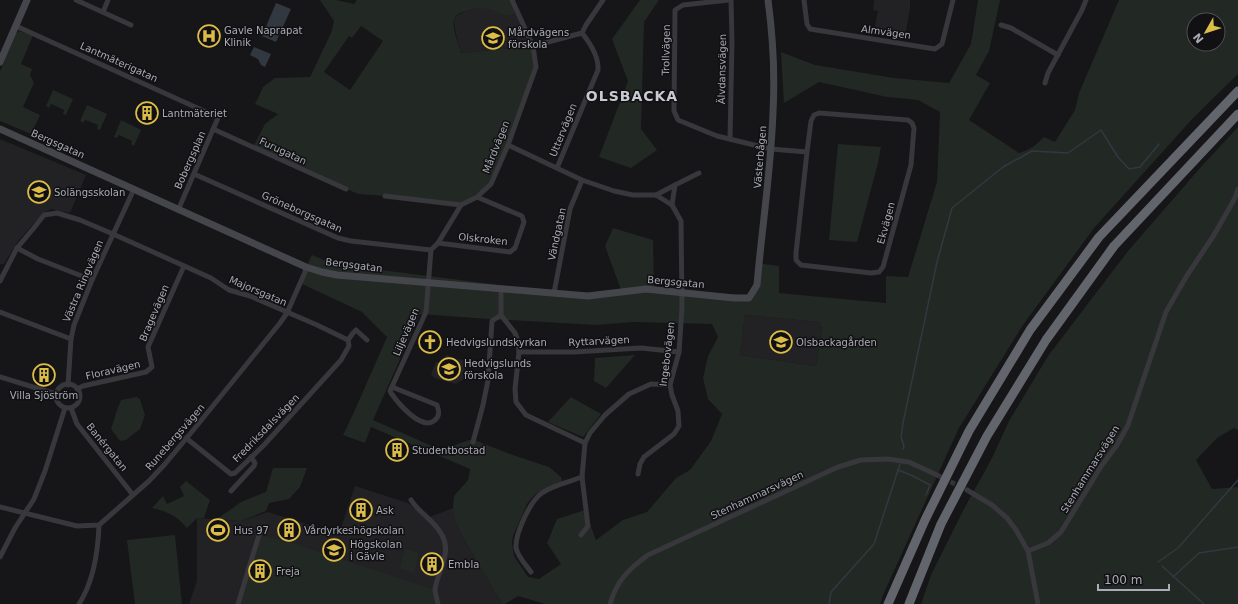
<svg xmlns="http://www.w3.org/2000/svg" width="1238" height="604" font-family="'DejaVu Sans',sans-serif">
<rect width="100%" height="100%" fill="#161517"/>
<!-- built -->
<g fill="#222224">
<path d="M874,0H910V9L905,36L874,31L878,11L873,10Z"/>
<path d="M475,8H485L509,16L517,12L532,46L461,53L455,30L454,19L457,15Z"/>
<path d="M0,139L86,175L70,213L51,209L42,214L18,241L4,264H0Z"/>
<path d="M745,315L821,322L822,328L816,366L740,355Z"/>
<path d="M446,355L449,356L452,359L466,360L464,379L456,384L434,378L431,374L436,362L443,364Z"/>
<path d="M355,486L408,503L427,518L453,508L461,534L502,604H189L197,581V518L241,521L268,512L325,530L335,532L340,531Z"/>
</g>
<!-- green -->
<g fill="#222824" fill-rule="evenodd">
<path d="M320,0H336L354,4L357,0H510L517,12L509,16C489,11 485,4 464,12C460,13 456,14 454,19C452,30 459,43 461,53L532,46L536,67L491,184L461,205L385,196L358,194L253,147L265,124L278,114L255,104L263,87L275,78L310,77L331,33L334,21ZM361,26L383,41L350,90L324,72L349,36L352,38Z"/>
<path d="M640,0H659L644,22L641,129L657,150L631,168L599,157L628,81L612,39Z"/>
<path d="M978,0H1000L989,51L976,75L990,83L969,120L1019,153C1030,150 1036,145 1044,137L1055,142L1075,110L1079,93L1119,0H1238V74L1194,117L1094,228L1023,325L959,428L883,595L880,604H545L518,596L505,604H502L461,534L455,519L453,508L454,496L468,480L470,469L371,427L365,443L343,435L354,412L387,337L362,312L300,283L303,273L312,255L333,264L588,296L621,290L605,246L613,228L653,240L654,290L748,295L755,285L757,263L779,266V293L886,303V276L908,277L937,182L940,112L918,100L887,97L819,82L784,103L781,52L815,65L894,78L949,83L971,44ZM1194,20H1218V44H1194ZM420,314L488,319L596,325L633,322L712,324L718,337L708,356L703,378L708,399L722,414L711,441L690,470L676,478L647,512L623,520L596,540L585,510L557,519L547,543L561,564L539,579L528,577L514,556L512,543L513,536L527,504L531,499L536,494L562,481L561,477L549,467L510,454L477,441L469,440L441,450L373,420ZM745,315L820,322L822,328L816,366L740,355Z"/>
<path d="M19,31L33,35L21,64L32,69L30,75L34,83L23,107L40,115L31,134L0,121V71L16,34Z"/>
<path d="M53,90L73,99L66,115L63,114L64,110L51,104L49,108L46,106Z"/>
<path d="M87,105L107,114L100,130L97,129L98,125L85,120L83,123L80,121Z"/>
<path d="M121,120L141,130L134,146L131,144L132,141L119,135L117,138L114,137Z"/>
<path d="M1238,127V430L1234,428L1217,438L1196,460L1212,489L1238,487V604H921L931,575L965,507L992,458L1009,421L1048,356L1128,251L1200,168Z"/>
<path d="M838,144L881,147L878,163L857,242L829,240Z"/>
<path d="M635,355L606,388L594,381L595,358Z"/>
<path d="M137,397L140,399L145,415L140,429L126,440L120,441L111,429L118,407L121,400Z"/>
<path d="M571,397L601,414L583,437L548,422Z"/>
<path d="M273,468H307L300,487L289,499L269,503L266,511L241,521L217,519L241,502L266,492Z"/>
<path d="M186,481L210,500L204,518H197L187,528C176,515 168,512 152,508L163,496L167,504L184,496L180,487Z"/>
<path d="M175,535L182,604H135L127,540Z"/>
<path d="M259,535L289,542L435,590L438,604H238Z"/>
<path d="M405,549L419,553L414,573L400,568Z"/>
</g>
<!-- water -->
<g fill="#323840">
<path d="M276,3L291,9L276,42L262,36Z"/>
<path d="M254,47L271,54L265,67L261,65L258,59L250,55Z"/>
</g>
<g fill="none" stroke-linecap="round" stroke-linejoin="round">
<!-- stream -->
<g stroke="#323840" stroke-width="1.5">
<path d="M903,449L904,446L901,437L903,423L937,262L952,208L1003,167L1032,151L1068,153L1101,130L1118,157L1129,169L1140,167L1159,144"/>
<path d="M898,470L911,475L930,485L926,495"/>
<path d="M1158,562L1178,548L1238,480"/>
<path d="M1162,566L1204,604"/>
<path d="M1173,577L1199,553L1238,547"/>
<path d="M829,604L831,592L874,544L900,464"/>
</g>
<!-- street-tunnel -->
<path stroke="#333337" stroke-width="5" stroke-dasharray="5 2.5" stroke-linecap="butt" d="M937,475L961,487"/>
<!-- street -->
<g stroke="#37373c" stroke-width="5">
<path d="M76,0L131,25"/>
<path d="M729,0L683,5L675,10L674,111L678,120L717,136L771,149L807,152L796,253V260L801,265L871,273L879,272L883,267L911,165L914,128L912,123L908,120L819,113L814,115L811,121L807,152"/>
<path d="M804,0L807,24L810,29L935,49L942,44L953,0"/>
<path d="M103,12L108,0"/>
<path d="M1001,25L1011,28L1058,55"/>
<path d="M16,26L215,116"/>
<path d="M533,46L582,33L586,25L603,0"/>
<path d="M1045,83L1048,73L1082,10L1086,0"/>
<path d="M213,129L346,189"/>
<path d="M730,139L732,41L731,0"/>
<path d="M508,145L582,180L614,191L633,195H656L672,205L681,221L682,307L679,352L670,385L672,395L678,411L679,426L674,434L644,457L640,464L638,474"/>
<path d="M557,168L598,70C599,57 590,43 582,33"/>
<path d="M194,174L338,238L351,241L431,250"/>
<path d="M675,185L699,173"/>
<path d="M656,195L675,185L672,205"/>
<path d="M385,196L461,205"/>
<path d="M179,208L218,118"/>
<path d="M438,243L510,252L515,248L524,222L522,216L477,197"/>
<path d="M17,248L38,259L92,280"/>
<path d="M0,281L17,248L33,229L44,215L57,213L80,220L113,234L211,278L229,290L250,296L317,325L348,340L349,346L341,360L264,445L235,473L231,474L186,438"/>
<path d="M501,289V315L515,333L518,341L519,352L515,389L516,402L526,415L585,443"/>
<path d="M554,293L570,209L582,180"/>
<path d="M0,312L71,339"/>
<path d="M348,340L353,333L356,330L367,340"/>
<path d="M519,352H574L641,348L679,352"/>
<path d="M0,377L56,394"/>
<circle cx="68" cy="396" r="12"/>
<path d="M68,385L71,339L74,325L92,280L134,189"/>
<path d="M392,387L437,405C439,411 440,416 435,420C422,432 398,403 391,393L390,391L426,312L431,250L438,243L461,205L477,197L491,184L508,145L536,67L533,46L512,0"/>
<path d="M77,389L83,386L146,372L152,367L148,347L184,266"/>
<path d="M71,408L77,424L133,495"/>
<path d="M473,442L483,405L488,380L492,321L501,315"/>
<path d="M967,490L992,505L1007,518L1016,530L1028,551L1038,604"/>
<path d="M231,491L254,466L255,463L251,457"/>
<path d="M411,500C419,513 433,519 442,535C452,553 438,570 435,589C435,593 437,599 438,604"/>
<path d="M0,507L77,526L99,525L149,481L165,464L195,428L280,323L287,313L305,272L306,267"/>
<path d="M581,535L588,526L582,477L585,443L590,433L605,415L629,394L651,384L670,385"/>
<path d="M1028,551L1048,543L1061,532L1102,465L1117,445L1128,425L1166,312L1186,277L1214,235L1235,198L1238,189"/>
<path d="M0,557L15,528L34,499L45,471L65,408"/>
<path d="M531,572C526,565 518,557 516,548C515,534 530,501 542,493C553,485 569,482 582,477"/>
<path d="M79,604C94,581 98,552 99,525"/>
<path d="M238,604L259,535"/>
<path d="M610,604C617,580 629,569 648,555L838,467L861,460L888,459L909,462L937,475"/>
</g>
<!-- secondary -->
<g stroke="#45464b" stroke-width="7">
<path d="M0,62L27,0"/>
<path d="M0,129L306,267L322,272L337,275L588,296L646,289L734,298H749L757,285C762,227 771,170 773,112C775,75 773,37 768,0"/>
</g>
<!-- highway -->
<g stroke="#63656c" stroke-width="9">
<path d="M888,604L925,520L969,431L1030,330L1099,237L1238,91"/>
<path d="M909,604L941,524L987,436L1046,340L1114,246L1238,114"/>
</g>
</g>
<!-- icons -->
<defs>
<g id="hospital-ring" transform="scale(1.15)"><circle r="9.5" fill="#111012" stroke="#dcbd48" stroke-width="1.5"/><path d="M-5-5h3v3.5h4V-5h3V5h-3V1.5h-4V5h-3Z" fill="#dcbd48"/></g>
<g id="school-ring" transform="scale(1.15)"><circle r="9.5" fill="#111012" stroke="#dcbd48" stroke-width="1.5"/><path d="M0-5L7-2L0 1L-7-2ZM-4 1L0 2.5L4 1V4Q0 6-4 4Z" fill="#dcbd48"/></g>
<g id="building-ring" transform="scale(1.15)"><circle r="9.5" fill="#111012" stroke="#dcbd48" stroke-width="1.5"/><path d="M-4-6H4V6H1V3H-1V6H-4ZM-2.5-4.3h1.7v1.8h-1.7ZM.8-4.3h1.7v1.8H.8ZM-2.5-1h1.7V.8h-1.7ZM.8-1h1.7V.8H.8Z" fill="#dcbd48"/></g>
<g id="church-ring" transform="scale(1.15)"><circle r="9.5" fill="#111012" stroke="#dcbd48" stroke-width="1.5"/><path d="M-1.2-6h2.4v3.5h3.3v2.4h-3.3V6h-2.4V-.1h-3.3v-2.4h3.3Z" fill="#dcbd48"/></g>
<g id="stadium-ring" transform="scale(1.15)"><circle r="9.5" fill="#111012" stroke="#dcbd48" stroke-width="1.5"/><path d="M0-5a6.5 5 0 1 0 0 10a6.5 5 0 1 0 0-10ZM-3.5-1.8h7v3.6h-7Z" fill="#dcbd48"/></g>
<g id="university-ring" transform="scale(1.15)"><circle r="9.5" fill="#111012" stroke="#dcbd48" stroke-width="1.5"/><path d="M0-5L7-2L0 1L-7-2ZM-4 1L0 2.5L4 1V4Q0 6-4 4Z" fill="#dcbd48"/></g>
</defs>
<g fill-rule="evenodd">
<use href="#hospital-ring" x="209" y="36"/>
<use href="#school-ring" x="493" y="38"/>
<use href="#building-ring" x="147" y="113"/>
<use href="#school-ring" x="39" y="192"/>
<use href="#church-ring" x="430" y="342"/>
<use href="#school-ring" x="781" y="342"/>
<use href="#school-ring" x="449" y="369"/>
<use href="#building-ring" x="44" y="375"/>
<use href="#building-ring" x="397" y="450"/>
<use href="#building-ring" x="361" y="510"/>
<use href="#stadium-ring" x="218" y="530"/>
<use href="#building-ring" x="289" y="530"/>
<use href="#university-ring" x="334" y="550"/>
<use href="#building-ring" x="432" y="564"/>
<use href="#building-ring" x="260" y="571"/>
</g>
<g text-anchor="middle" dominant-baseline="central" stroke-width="3" stroke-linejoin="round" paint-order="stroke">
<!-- poi labels -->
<g font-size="10" fill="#a9abb5" stroke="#111012" text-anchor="start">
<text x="224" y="30">Gavle Naprapat<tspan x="224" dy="12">Klinik</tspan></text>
<text x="508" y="32">Mårdvägens<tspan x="508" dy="12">förskola</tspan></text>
<text x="162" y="113">Lantmäteriet</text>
<text x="54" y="192">Solängsskolan</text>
<text x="446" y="342">Hedvigslundskyrkan</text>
<text x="796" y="342">Olsbackagården</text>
<text x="464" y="363">Hedvigslunds<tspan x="464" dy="12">förskola</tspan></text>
<text x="44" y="395" text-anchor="middle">Villa Sjöström</text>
<text x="412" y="450">Studentbostad</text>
<text x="376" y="510">Ask</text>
<text x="234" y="530">Hus 97</text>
<text x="304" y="530">Vårdyrkeshögskolan</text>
<text x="350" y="544">Högskolan<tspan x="350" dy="12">i Gävle</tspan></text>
<text x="448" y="564">Embla</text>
<text x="276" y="571">Freja</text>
</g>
<!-- street labels -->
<g font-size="10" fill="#a9abb5" stroke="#111012">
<text transform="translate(886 32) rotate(8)">Almvägen</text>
<text transform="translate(666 50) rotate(-89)">Trollvägen</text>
<text transform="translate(119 62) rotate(24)">Lantmäterigatan</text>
<text transform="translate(722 69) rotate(-89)">Älvdansvägen</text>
<text transform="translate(563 130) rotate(-68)">Uttervägen</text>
<text transform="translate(58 144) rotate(24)">Bergsgatan</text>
<text transform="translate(496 147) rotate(-68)">Mårdvägen</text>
<text transform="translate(283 151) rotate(25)">Furugatan</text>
<text transform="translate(760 157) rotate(-85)">Västerbågen</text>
<text transform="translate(190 160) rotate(-66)">Bobergsplan</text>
<text transform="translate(302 212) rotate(24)">Gröneborgsgatan</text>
<text transform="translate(886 223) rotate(-75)">Ekvägen</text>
<text transform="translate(557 234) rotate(-78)">Vändgatan</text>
<text transform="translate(483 239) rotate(6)">Olskroken</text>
<text transform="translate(354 265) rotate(7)">Bergsgatan</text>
<text transform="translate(83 281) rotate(-67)">Västra Ringvägen</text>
<text transform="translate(676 282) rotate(5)">Bergsgatan</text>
<text transform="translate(258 291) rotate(23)">Majorsgatan</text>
<text transform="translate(154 313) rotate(-67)">Bragevägen</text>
<text transform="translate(406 332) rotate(-67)">Liljevägen</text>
<text transform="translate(599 341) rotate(-3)">Ryttarvägen</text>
<text transform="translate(667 354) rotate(-83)">Ingebovägen</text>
<text transform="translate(113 370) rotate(-13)">Floravägen</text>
<text transform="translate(266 428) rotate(-46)">Fredriksdalsvägen</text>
<text transform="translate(175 437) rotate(-49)">Runebergsvägen</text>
<text transform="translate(107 447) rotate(51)">Banérgatan</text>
<text transform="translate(1090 469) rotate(-58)">Stenhammarsvägen</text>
<text transform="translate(757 495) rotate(-25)">Stenhammarsvägen</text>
</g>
<!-- district labels -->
<g font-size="14" font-weight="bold" letter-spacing="1" fill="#c9cbd2" stroke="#111012">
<text x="632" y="96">OLSBACKA</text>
</g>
</g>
<!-- north arrow -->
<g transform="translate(1206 32) rotate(231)"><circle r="19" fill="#111012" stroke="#4e4e53"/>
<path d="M0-3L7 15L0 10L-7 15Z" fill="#dcbd48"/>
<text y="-6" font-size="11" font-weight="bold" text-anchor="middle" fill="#a9abb5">N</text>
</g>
<!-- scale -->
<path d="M1098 584v6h71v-6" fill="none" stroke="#a9abb5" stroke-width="2"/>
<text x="1104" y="584" font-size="12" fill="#a9abb5" stroke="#111012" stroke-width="3" paint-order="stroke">100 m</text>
</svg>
